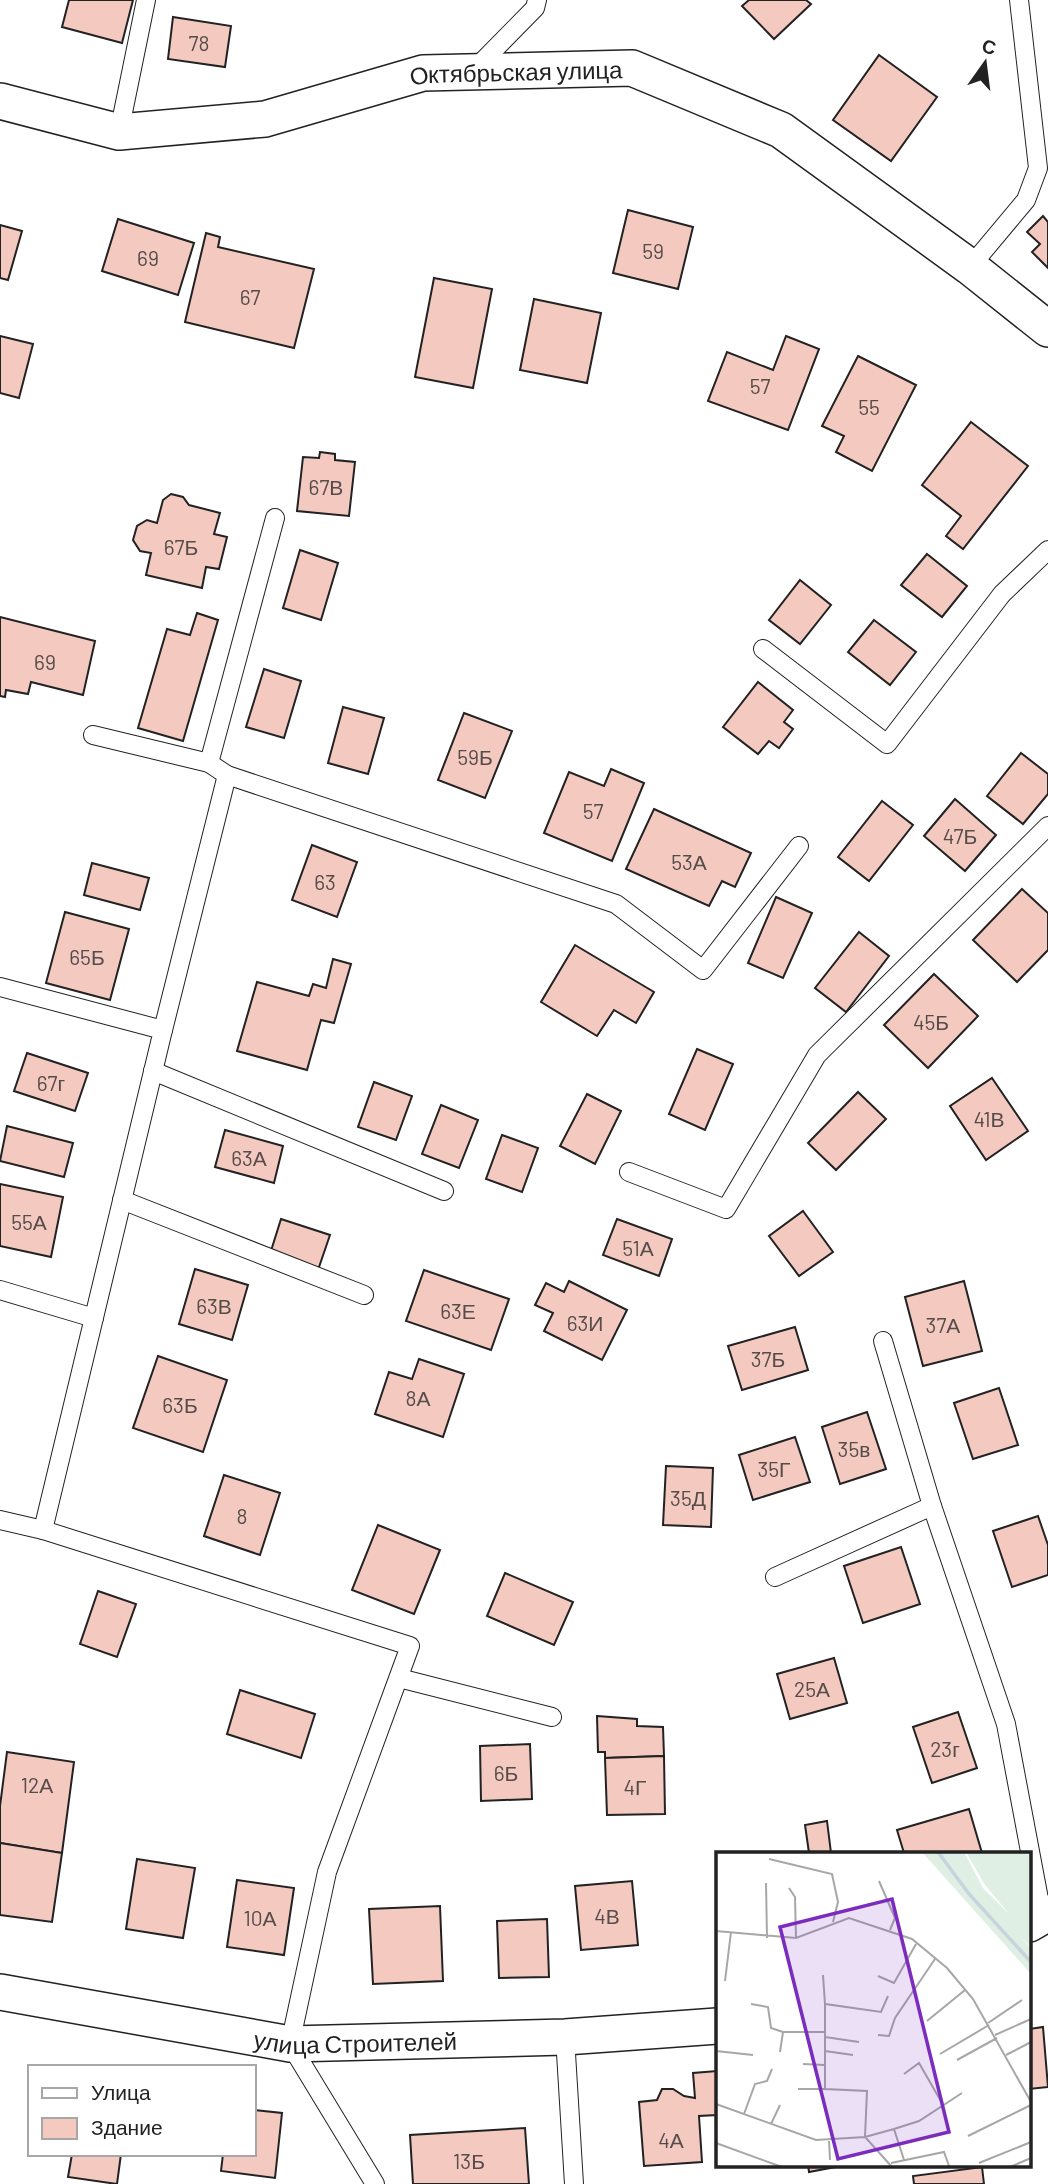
<svg xmlns="http://www.w3.org/2000/svg" width="1048" height="2184" font-family="Barlow,sans-serif">
<rect width="100%" height="100%" fill="#fff"/>
<!-- building -->
<g fill="#f3c9c0" stroke="#222" stroke-width="2">
<path d="M69,0H133L122,43L62,27Z"/>
<path d="M749,0H806L811,4L774,39L742,6Z"/>
<path d="M173,17L231,26L225,67L168,59Z"/>
<path d="M879,55L937,97L891,161L833,120Z"/>
<path d="M628,210L693,227L678,289L613,273Z"/>
<path d="M1043,216L1048,222V268L1032,252L1040,244L1027,232Z"/>
<path d="M118,219L194,243L178,295L102,271Z"/>
<path d="M0,225L22,231L8,280L0,278Z"/>
<path d="M206,233L220,237L218,247L314,269L294,348L185,322Z"/>
<path d="M434,278L492,289L473,388L415,377Z"/>
<path d="M534,299L601,313L587,383L520,370Z"/>
<path d="M0,336L33,344L19,398L0,393Z"/>
<path d="M786,336L819,349L788,430L708,401L727,352L773,370Z"/>
<path d="M858,356L916,385L872,471L836,452L844,436L822,426Z"/>
<path d="M971,422L1028,466L963,549L946,536L961,516L922,485Z"/>
<path d="M320,452L335,454V460L355,462L349,516L297,511L303,457L319,458Z"/>
<path d="M171,494L183,497L189,505L220,513L214,534L227,537L219,569L206,567L202,588L146,575L151,553L140,551L133,540L137,526L147,520L157,523L163,500Z"/>
<path d="M300,550L338,563L321,620L283,608Z"/>
<path d="M927,554L967,586L942,617L901,585Z"/>
<path d="M800,580L831,605L800,644L769,620Z"/>
<path d="M197,613L218,620L183,741L138,728L167,629L190,635Z"/>
<path d="M0,617L95,641L83,695L31,682L28,694L6,690L5,697L0,696Z"/>
<path d="M874,620L916,652L890,685L848,652Z"/>
<path d="M264,669L301,681L284,738L246,727Z"/>
<path d="M758,682L793,710L784,722L793,729L779,748L769,741L758,754L723,727Z"/>
<path d="M343,707L384,718L368,774L328,763Z"/>
<path d="M464,713L512,731L485,798L438,780Z"/>
<path d="M1021,753L1048,774V794L1023,824L987,796Z"/>
<path d="M611,769L644,783L612,861L544,833L569,772L604,786Z"/>
<path d="M955,799L996,835L965,871L924,836Z"/>
<path d="M882,801L913,825L869,881L838,857Z"/>
<path d="M654,809L751,853L735,887L722,881L709,906L626,869Z"/>
<path d="M312,845L357,862L337,917L292,900Z"/>
<path d="M92,863L149,878L140,910L84,895Z"/>
<path d="M1022,889L1048,913V950L1017,982L973,940Z"/>
<path d="M776,897L812,913L783,978L748,963Z"/>
<path d="M65,912L129,929L110,1000L46,983Z"/>
<path d="M859,932L889,956L846,1012L815,988Z"/>
<path d="M575,945L654,992L636,1023L614,1010L597,1036L541,1002Z"/>
<path d="M333,959L351,964L334,1023L321,1020L307,1070L237,1051L257,982L309,996L313,984L326,988Z"/>
<path d="M934,974L978,1016L928,1068L884,1025Z"/>
<path d="M697,1049L733,1064L705,1130L669,1114Z"/>
<path d="M27,1053L88,1073L75,1111L14,1091Z"/>
<path d="M992,1078L1028,1131L986,1160L950,1106Z"/>
<path d="M374,1082L412,1096L396,1140L358,1127Z"/>
<path d="M858,1092L886,1119L836,1170L808,1143Z"/>
<path d="M587,1094L621,1111L595,1164L560,1146Z"/>
<path d="M441,1105L478,1120L459,1168L422,1154Z"/>
<path d="M7,1126L73,1143L64,1177L0,1161Z"/>
<path d="M225,1130L283,1146L274,1183L215,1167Z"/>
<path d="M502,1135L538,1148L522,1192L486,1179Z"/>
<path d="M0,1184L63,1197L51,1257L0,1246Z"/>
<path d="M803,1211L833,1252L799,1276L769,1236Z"/>
<path d="M281,1219L330,1235L318,1270L270,1254Z"/>
<path d="M617,1219L672,1239L659,1276L603,1255Z"/>
<path d="M195,1269L248,1285L232,1340L179,1324Z"/>
<path d="M424,1270L509,1299L491,1350L406,1321Z"/>
<path d="M569,1281L627,1310L602,1360L544,1331L553,1313L535,1305L546,1283L564,1292Z"/>
<path d="M964,1281L982,1351L923,1366L905,1297Z"/>
<path d="M795,1327L808,1370L742,1390L728,1346Z"/>
<path d="M158,1356L227,1380L203,1452L133,1428Z"/>
<path d="M419,1359L464,1374L443,1437L375,1414L389,1372L412,1379Z"/>
<path d="M999,1388L1018,1445L973,1459L954,1403Z"/>
<path d="M867,1412L886,1469L840,1484L822,1427Z"/>
<path d="M795,1437L810,1482L753,1500L739,1455Z"/>
<path d="M666,1466L713,1468L711,1527L663,1525Z"/>
<path d="M224,1475L280,1493L260,1555L204,1536Z"/>
<path d="M1038,1516L1048,1545V1575L1012,1587L993,1531Z"/>
<path d="M378,1525L440,1550L414,1614L352,1590Z"/>
<path d="M901,1547L920,1604L863,1623L844,1566Z"/>
<path d="M505,1573L573,1602L554,1645L487,1616Z"/>
<path d="M98,1591L136,1604L117,1657L80,1644Z"/>
<path d="M834,1658L847,1703L790,1719L777,1674Z"/>
<path d="M240,1690L315,1714L301,1758L227,1734Z"/>
<path d="M958,1712L977,1768L932,1783L913,1727Z"/>
<path d="M597,1716L637,1719V1726L663,1727L664,1756L605,1758V1752H598Z"/>
<path d="M530,1744L532,1799L481,1801L480,1746Z"/>
<path d="M7,1752L74,1762L62,1853L0,1843V1806Z"/>
<path d="M664,1756L665,1814L607,1815L605,1758Z"/>
<path d="M969,1809L982,1853H904L897,1830Z"/>
<path d="M827,1821L831,1853H809L805,1825Z"/>
<path d="M0,1843L62,1853L52,1922L0,1915Z"/>
<path d="M137,1859L195,1868L183,1938L126,1929Z"/>
<path d="M237,1880L294,1888L284,1955L227,1947Z"/>
<path d="M632,1881L638,1945L581,1950L575,1886Z"/>
<path d="M440,1906L443,1981L373,1984L369,1909Z"/>
<path d="M547,1919L549,1977L499,1978L497,1921Z"/>
<path d="M1043,2027L1048,2087L1029,2089V2029Z"/>
<path d="M717,2071V2115L699,2116L702,2162L644,2166L639,2102L657,2100L662,2089H673L684,2096L695,2098L693,2073Z"/>
<path d="M254,2110L282,2113L275,2178L221,2171L223,2154H254Z"/>
<path d="M525,2128L529,2184H413L410,2135Z"/>
<path d="M72,2154H121L117,2184L68,2177Z"/>
<path d="M808,2165H846L809,2172Z"/>
<path d="M982,2167L984,2184H914L913,2176Z"/>
</g>
<g fill="none" stroke-linecap="round" stroke-linejoin="round">
<!-- lane casing -->
<g stroke="#222" stroke-width="20">
<g id="lane">
<path d="M473,71L535,8L537,0"/>
<path d="M119,132L146,0"/>
<path d="M970,267L1026,200L1038,168L1019,0"/>
<path d="M763,649L887,744L1002,594L1048,550"/>
<path d="M93,735L209,763"/>
<path d="M227,775L209,763L275,518"/>
<path d="M0,987L163,1030L43,1530L410,1646L327,1872L290,2044L375,2184"/>
<path d="M163,1030L227,775L616,904L703,970L799,846"/>
<path d="M153,1071L444,1191"/>
<path d="M629,1172L726,1209L817,1055L1048,826"/>
<path d="M122,1200L364,1295"/>
<path d="M0,1290L94,1318"/>
<path d="M883,1341L932,1506"/>
<path d="M0,1520L43,1530"/>
<path d="M775,1577L932,1506L1006,1724L1042,1915"/>
<path d="M399,1678L552,1717"/>
<path d="M565,2037L574,2184"/>
</g>
</g>
<!-- street casing -->
<g stroke="#222" stroke-width="38">
<g id="street">
<path id="s1" d="M0,101L119,132L265,119L423,73L632,68L781,130L970,267L1048,329"/>
<path d="M1029,1924L1048,1913"/>
<path id="s2" d="M0,1992L290,2044L565,2037L717,2026"/>
</g>
</g>
<!-- lane -->
<use href="#lane" stroke="#fff" stroke-width="18"/>
<!-- street -->
<use href="#street" stroke="#fff" stroke-width="35"/>
</g>
<g text-anchor="middle" dominant-baseline="central" stroke-width="5" stroke-linejoin="round" paint-order="stroke">
<!-- number labels -->
<g font-size="21" fill="#564c4a">
<text x="199" y="42">78</text>
<text x="653" y="250">59</text>
<text x="148" y="257">69</text>
<text x="250" y="296">67</text>
<text x="760" y="385">57</text>
<text x="869" y="406">55</text>
<text x="326" y="486">67В</text>
<text x="181" y="546">67Б</text>
<text x="45" y="661">69</text>
<text x="475" y="756">59Б</text>
<text x="593" y="810">57</text>
<text x="960" y="835">47Б</text>
<text x="689" y="861">53А</text>
<text x="325" y="881">63</text>
<text x="87" y="956">65Б</text>
<text x="931" y="1021">45Б</text>
<text x="51" y="1082">67г</text>
<text x="989" y="1118">41В</text>
<text x="249" y="1157">63А</text>
<text x="29" y="1221">55А</text>
<text x="638" y="1247">51А</text>
<text x="214" y="1305">63В</text>
<text x="458" y="1310">63Е</text>
<text x="585" y="1322">63И</text>
<text x="943" y="1324">37А</text>
<text x="768" y="1358">37Б</text>
<text x="418" y="1397">8А</text>
<text x="180" y="1404">63Б</text>
<text x="854" y="1448">35в</text>
<text x="774" y="1468">35Г</text>
<text x="688" y="1497">35Д</text>
<text x="242" y="1515">8</text>
<text x="812" y="1688">25А</text>
<text x="945" y="1748">23г</text>
<text x="506" y="1772">6Б</text>
<text x="37" y="1784">12А</text>
<text x="635" y="1786">4Г</text>
<text x="607" y="1915">4В</text>
<text x="260" y="1917">10А</text>
<text x="671" y="2139">4А</text>
<text x="469" y="2160">13Б</text>
</g>
<!-- street labels -->
<g font-size="24" fill="#222" stroke="#fff">
<text stroke="none"><textPath href="#s1" startOffset="527">Октябрьская улица</textPath></text>
<text stroke="none"><textPath href="#s2" startOffset="360">улица Строителей</textPath></text>
</g>
</g>
<!-- overview -->
<g transform="translate(716 1852)">
<rect width="315" height="315" fill="#fff"/>
<path d="M206,0H248L267,36L294,63L269,33L250,0H315V95L303,84L315,96V122Z" fill="#e0efe3"/>
<path fill="none" stroke="#c7d3dd" stroke-width="3.5" d="M222,0L253,42L315,110"/>
<path fill="none" stroke="#a7a7a7" stroke-width="2" d="M53,7L116,22L122,50L117,70M163,29L179,66L174,78M50,31L51,86M73,36L79,45L80,86M0,79L80,86L133,66L196,87L231,116L257,147L315,250M107,123L109,152M162,124L178,131L200,92M9,129L15,80M35,152L52,155L55,176L67,180M211,169L249,138M272,171L306,148M109,180V152L165,160L172,144M162,183L173,184L179,166L219,107M279,183L315,167M109,185L143,190M0,199L37,203M109,199L137,203M64,200L67,180H109V237L151,239L149,285L176,315M224,202L273,173M290,203L315,190M241,208L281,186M87,212L109,213M188,222L203,211L226,251M82,237H109M0,252L100,288L149,285L178,277L203,269L246,241M28,262L39,232L51,229L56,217M55,272L64,253M178,277L188,308M252,284L315,253M113,287L114,308M0,291L66,315M175,311L228,300L233,314M263,311L315,290M294,315L315,306"/>
<path fill="#7b2cbf" fill-opacity="0.15" stroke="#7b2cbf" stroke-width="3.5" d="M176,47L233,280L122,307L64,75Z"/>
<rect width="315" height="315" fill="none" stroke="#222" stroke-width="3.5"/>
</g>
<!-- legend -->
<rect x="28" y="2065" width="228" height="91" fill="#ffffff" stroke="#a7a7a7" stroke-width="2"/>
<rect x="42" y="2088" width="35" height="10" fill="#ffffff" stroke="#a7a7a7" stroke-width="2"/>
<text x="91" y="2100" font-size="21" fill="#222222">Улица</text>
<rect x="42" y="2118" width="35" height="21" fill="#f3c9c0" stroke="#a7a7a7" stroke-width="2"/>
<text x="91" y="2135" font-size="21" fill="#222222">Здание</text>
<!-- north arrow -->
<g transform="translate(985 63) rotate(14)" stroke="#ffffff" stroke-width="5" paint-order="stroke">
<path d="M0-5L12 26L0 18L-12 26Z" fill="#222222"/>
<text y="-10" font-size="19" font-weight="bold" text-anchor="middle" fill="#222222">С</text>
</g>
</svg>
